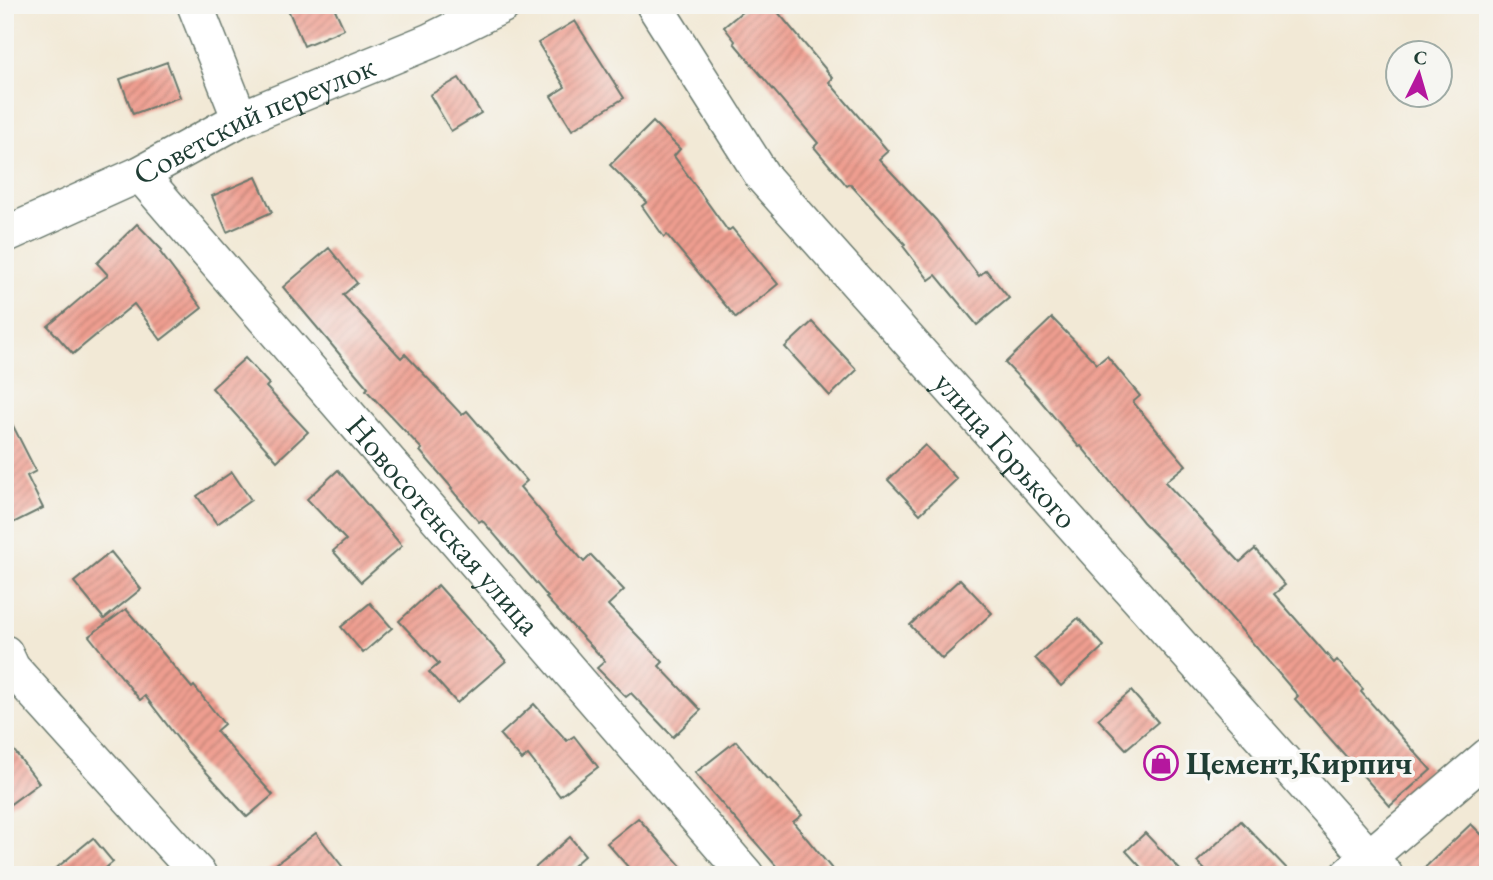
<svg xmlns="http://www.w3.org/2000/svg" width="1493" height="880" font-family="'EB Garamond',serif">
<defs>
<pattern id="building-hatch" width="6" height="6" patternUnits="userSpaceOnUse" patternTransform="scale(1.75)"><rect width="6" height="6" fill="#ef9e90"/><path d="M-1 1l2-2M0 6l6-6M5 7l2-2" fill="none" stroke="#c18276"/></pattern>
</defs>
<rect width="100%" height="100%" fill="#f6f6f2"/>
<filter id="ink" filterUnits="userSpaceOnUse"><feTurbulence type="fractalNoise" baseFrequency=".0143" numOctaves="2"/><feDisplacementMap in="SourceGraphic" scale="14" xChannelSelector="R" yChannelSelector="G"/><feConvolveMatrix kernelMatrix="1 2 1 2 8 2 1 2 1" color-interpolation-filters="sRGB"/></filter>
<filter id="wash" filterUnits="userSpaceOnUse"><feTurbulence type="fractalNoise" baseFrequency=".00686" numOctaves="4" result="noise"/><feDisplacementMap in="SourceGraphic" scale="28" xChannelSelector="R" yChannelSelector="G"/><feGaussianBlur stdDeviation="1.57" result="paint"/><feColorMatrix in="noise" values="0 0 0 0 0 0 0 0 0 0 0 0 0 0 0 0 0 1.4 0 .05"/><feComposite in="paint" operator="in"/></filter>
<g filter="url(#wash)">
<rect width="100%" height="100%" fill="#f2e9d6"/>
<g id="blocks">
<!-- building -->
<g fill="url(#building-hatch)">
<path d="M286,5H333L344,29L304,46Z"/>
<path d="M750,5H772L833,78L829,82L888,151L879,159L936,220L979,276L986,270L1009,298L977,325L936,275L929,280L903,246L905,244L850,184L847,186L814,147L818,143L734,43L735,41L724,27Z"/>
<path d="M575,21L624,98L572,130L551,96L565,87L538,43Z"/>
<path d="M167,62L180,97L133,114L120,79Z"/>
<path d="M459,78L481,113L451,131L430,95Z"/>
<path d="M653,122L680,149L674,156L728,231L732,228L778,284L736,318L667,235L664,237L642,206L647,202L610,165Z"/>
<path d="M256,177L272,212L227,232L212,196Z"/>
<path d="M137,224L162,250L160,252L202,308L161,340L134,304L73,354L48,326L108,275L97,263Z"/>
<path d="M329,248L357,283L343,295L401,358L405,354L462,415L467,411L527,481L520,487L584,562L591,555L624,590L608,605L663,662L659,666L701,710L673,737L631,693L626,697L597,668L605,661L546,598L548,597L482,520L479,522L451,489L452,488L420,451L422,449L366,390L368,388L283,287Z"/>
<path d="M1052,318L1097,364L1107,356L1140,396L1133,402L1186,465L1165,482L1240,562L1255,549L1285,585L1274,594L1334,663L1337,660L1363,689L1361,692L1431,770L1390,806L1295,699L1298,696L1192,572L1143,522L1081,446L1079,447L1034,393L1005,363Z"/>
<path d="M812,322L857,370L830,396L785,347Z"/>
<path d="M245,358L269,384L266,387L308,432L277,461L212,388Z"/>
<path d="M5,410L36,471L27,476L43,508L5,527Z"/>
<path d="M925,445L957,479L920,514L888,480Z"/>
<path d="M338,470L402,546L361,582L333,551L346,540L307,499Z"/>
<path d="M232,472L251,500L217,524L197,496Z"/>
<path d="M111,552L141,589L104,619L74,582Z"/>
<path d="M960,579L992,613L942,659L910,625Z"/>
<path d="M438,585L506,661L457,703L429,672L439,664L399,621Z"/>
<path d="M370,603L392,628L363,653L341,627Z"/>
<path d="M126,609L192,688L194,686L224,724L216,731L273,795L247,817L188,752L145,696L140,700L89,636Z"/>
<path d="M1078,618L1104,646L1061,686L1035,658Z"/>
<path d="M1131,691L1158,722L1126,749L1098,719Z"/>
<path d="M534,704L567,741L574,736L598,767L560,796L528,755L522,760L500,735Z"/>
<path d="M5,739L39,783L5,808Z"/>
<path d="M736,741L767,779L769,778L802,815L793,822L837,875H784L695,773Z"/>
<path d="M638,818L689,875H635L607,843Z"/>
<path d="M1241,821L1293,875H1210L1197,862Z"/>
<path d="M1471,824L1488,841V875H1417Z"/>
<path d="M316,833L349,875H262Z"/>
<path d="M1145,833L1185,875H1148L1126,851Z"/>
<path d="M570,837L585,855L563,875H527Z"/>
<path d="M93,838L113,862L97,875H48Z"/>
</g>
</g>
</g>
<g filter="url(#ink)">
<use href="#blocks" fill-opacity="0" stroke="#69796d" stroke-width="2"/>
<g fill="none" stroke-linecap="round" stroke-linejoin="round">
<!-- minor casing -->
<g stroke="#69796d" stroke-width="38">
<g id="minor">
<path d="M195,5L240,119"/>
<path id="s1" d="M654,5L763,177L1385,875"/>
<path id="s2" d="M140,174L746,875"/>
<path id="s3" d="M5,235L140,174L240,119L430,41L503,5"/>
<path d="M5,653L12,668L199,875"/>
<path d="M1348,875L1488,756"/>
</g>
</g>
<!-- minor -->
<use href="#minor" stroke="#fff" stroke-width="35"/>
</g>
</g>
<!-- icons -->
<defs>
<g id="shop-ring" transform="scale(1.75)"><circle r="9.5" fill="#f6f6f2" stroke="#b5179e" stroke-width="1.5"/><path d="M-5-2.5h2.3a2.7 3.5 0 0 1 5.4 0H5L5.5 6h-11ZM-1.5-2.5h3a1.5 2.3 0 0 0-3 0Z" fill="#b5179e"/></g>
</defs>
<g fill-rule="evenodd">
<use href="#shop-ring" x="1161" y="763"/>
</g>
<g text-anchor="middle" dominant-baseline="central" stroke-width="7" stroke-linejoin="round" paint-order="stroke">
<!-- street labels -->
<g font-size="32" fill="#1f3d34" stroke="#f6f6f2">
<text stroke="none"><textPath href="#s3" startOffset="275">Советский переулок</textPath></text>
<text stroke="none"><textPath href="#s1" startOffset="569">улица Горького</textPath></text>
<text stroke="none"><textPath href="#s2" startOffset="464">Новосотенская улица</textPath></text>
</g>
<!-- poi labels -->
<g font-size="32" font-weight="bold" fill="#1f3d34" stroke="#f6f6f2" text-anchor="start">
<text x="1186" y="763">Цемент,Кирпич</text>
</g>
</g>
<!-- margin -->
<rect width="1493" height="880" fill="none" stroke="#f6f6f2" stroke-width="28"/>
<!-- north arrow -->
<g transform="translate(1419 74) rotate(5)"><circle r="33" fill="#f6f6f2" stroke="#a0aca6" stroke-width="2"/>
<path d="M0-5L12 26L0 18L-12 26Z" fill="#b5179e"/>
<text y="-10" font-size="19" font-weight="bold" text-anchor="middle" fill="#1f3d34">С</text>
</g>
</svg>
